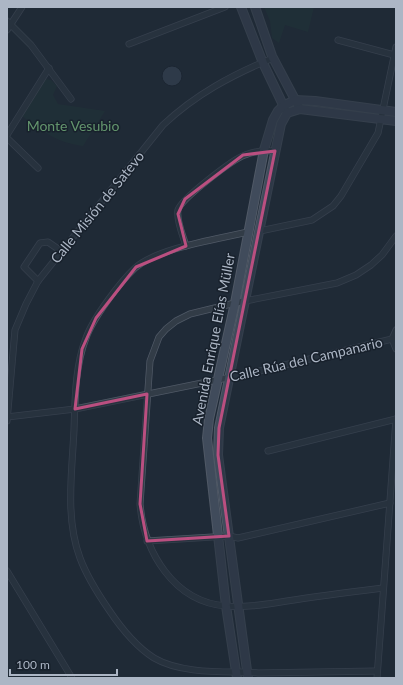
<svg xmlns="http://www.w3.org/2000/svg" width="403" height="685" font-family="Lato,sans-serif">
<rect width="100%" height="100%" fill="#1f2a37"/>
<!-- green -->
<g fill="#213638">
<path d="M264,7H314L308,32L285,25L279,43L272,38L270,21Z"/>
<path d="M46,79L51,80L57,86L53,95L58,104L105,111L83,146C55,142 44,132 22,116L42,82Z"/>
</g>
<!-- building -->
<circle fill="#414f5f" stroke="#1a232e" cx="172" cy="76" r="10"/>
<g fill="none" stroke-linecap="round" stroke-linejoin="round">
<!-- minor casing -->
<g stroke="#505966" stroke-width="7">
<g id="minor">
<path d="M7,21L31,45L71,99"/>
<path d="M7,30L22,7"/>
<path d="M338,40L394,55"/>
<path d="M129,44L225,7"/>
<path d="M7,135L49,68"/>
<path d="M7,138L38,168"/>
<path d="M260,231L312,220L333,206L341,196L378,133L396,47"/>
<path d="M248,232C219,239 157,248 135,268C120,282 93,318 86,338C75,366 75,400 74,430C72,472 65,518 80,558C87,577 98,594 109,610C121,628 135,646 154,658C176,671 210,672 235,672C244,672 250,672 258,673L377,671"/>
<path d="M186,246C183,236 176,220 178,210C181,199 233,159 245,155C255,151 264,150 275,151"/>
<path d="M38,281L24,267L40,243L48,242L61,251"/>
<path d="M396,330L392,339L396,349"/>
<path d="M7,417L75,409L251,373L392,339"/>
<path d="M7,421L15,330L26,304L38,281L163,125C196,94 232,75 273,58"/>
<path d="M268,451L396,419"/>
<path d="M147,541L229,536L238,538L390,503"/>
<path d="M7,571L72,678"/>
<path d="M383,588C351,592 319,596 287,601C267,604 246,608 226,606C174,602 144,552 140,504L150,361L159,337L166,329L176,321L190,314L235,303L337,283L356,275L371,265L382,255L396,236"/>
<path d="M377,678L396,419"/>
</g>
</g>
<!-- secondary casing -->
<g stroke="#505966" stroke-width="10">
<g id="secondary">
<path d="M241,7L263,63L285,109"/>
<path d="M255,7L272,56L300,109"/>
<path d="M287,113L300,109L396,121"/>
<path d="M237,678L226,606L207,438L209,419L235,303L264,150L273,120L278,111L283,106L295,100L315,101L396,112"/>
<path d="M248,678L218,455L219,428L281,124L287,113"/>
</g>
</g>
<!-- minor -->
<use href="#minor" stroke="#323c47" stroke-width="5.5"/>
<!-- secondary -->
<use href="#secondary" stroke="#404b5b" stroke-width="8"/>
</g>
<!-- marked area -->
<path d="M0 0H403V685H0ZM275,151L219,428L218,455L229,536L147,541L140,504L147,394L75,409L82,349L96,318L136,267L186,246L178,214L185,199L243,155Z" fill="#1f2a37" fill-opacity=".55" fill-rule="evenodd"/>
<path fill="none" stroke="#ba4f80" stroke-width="3" stroke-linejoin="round" d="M275,151L219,428L218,455L229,536L147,541L140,504L147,394L75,409L82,349L96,318L136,267L186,246L178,214L185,199L243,155Z"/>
<g text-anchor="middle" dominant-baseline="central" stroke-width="3" stroke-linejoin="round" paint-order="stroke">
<!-- park labels -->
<g font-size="14" fill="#63956d" stroke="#18212c">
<text x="73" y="125">Monte Vesubio</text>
</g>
<!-- street labels -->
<g font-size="14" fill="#acb6c5" stroke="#18212c">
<text transform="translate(97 207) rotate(-51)">Calle Misión de Satevo</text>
<text transform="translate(213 339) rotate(-79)">Avenida Enrique Elías Müller</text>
<text transform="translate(306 359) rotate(-13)">Calle Rúa del Campanario</text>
</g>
</g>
<!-- border -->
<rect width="403" height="685" fill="none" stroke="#acb6c5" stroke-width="16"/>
<!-- scale -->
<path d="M10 669v6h107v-6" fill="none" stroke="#acb6c5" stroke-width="2"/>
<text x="16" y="669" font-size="12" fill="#acb6c5" stroke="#18212c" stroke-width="3" paint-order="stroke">100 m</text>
</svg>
